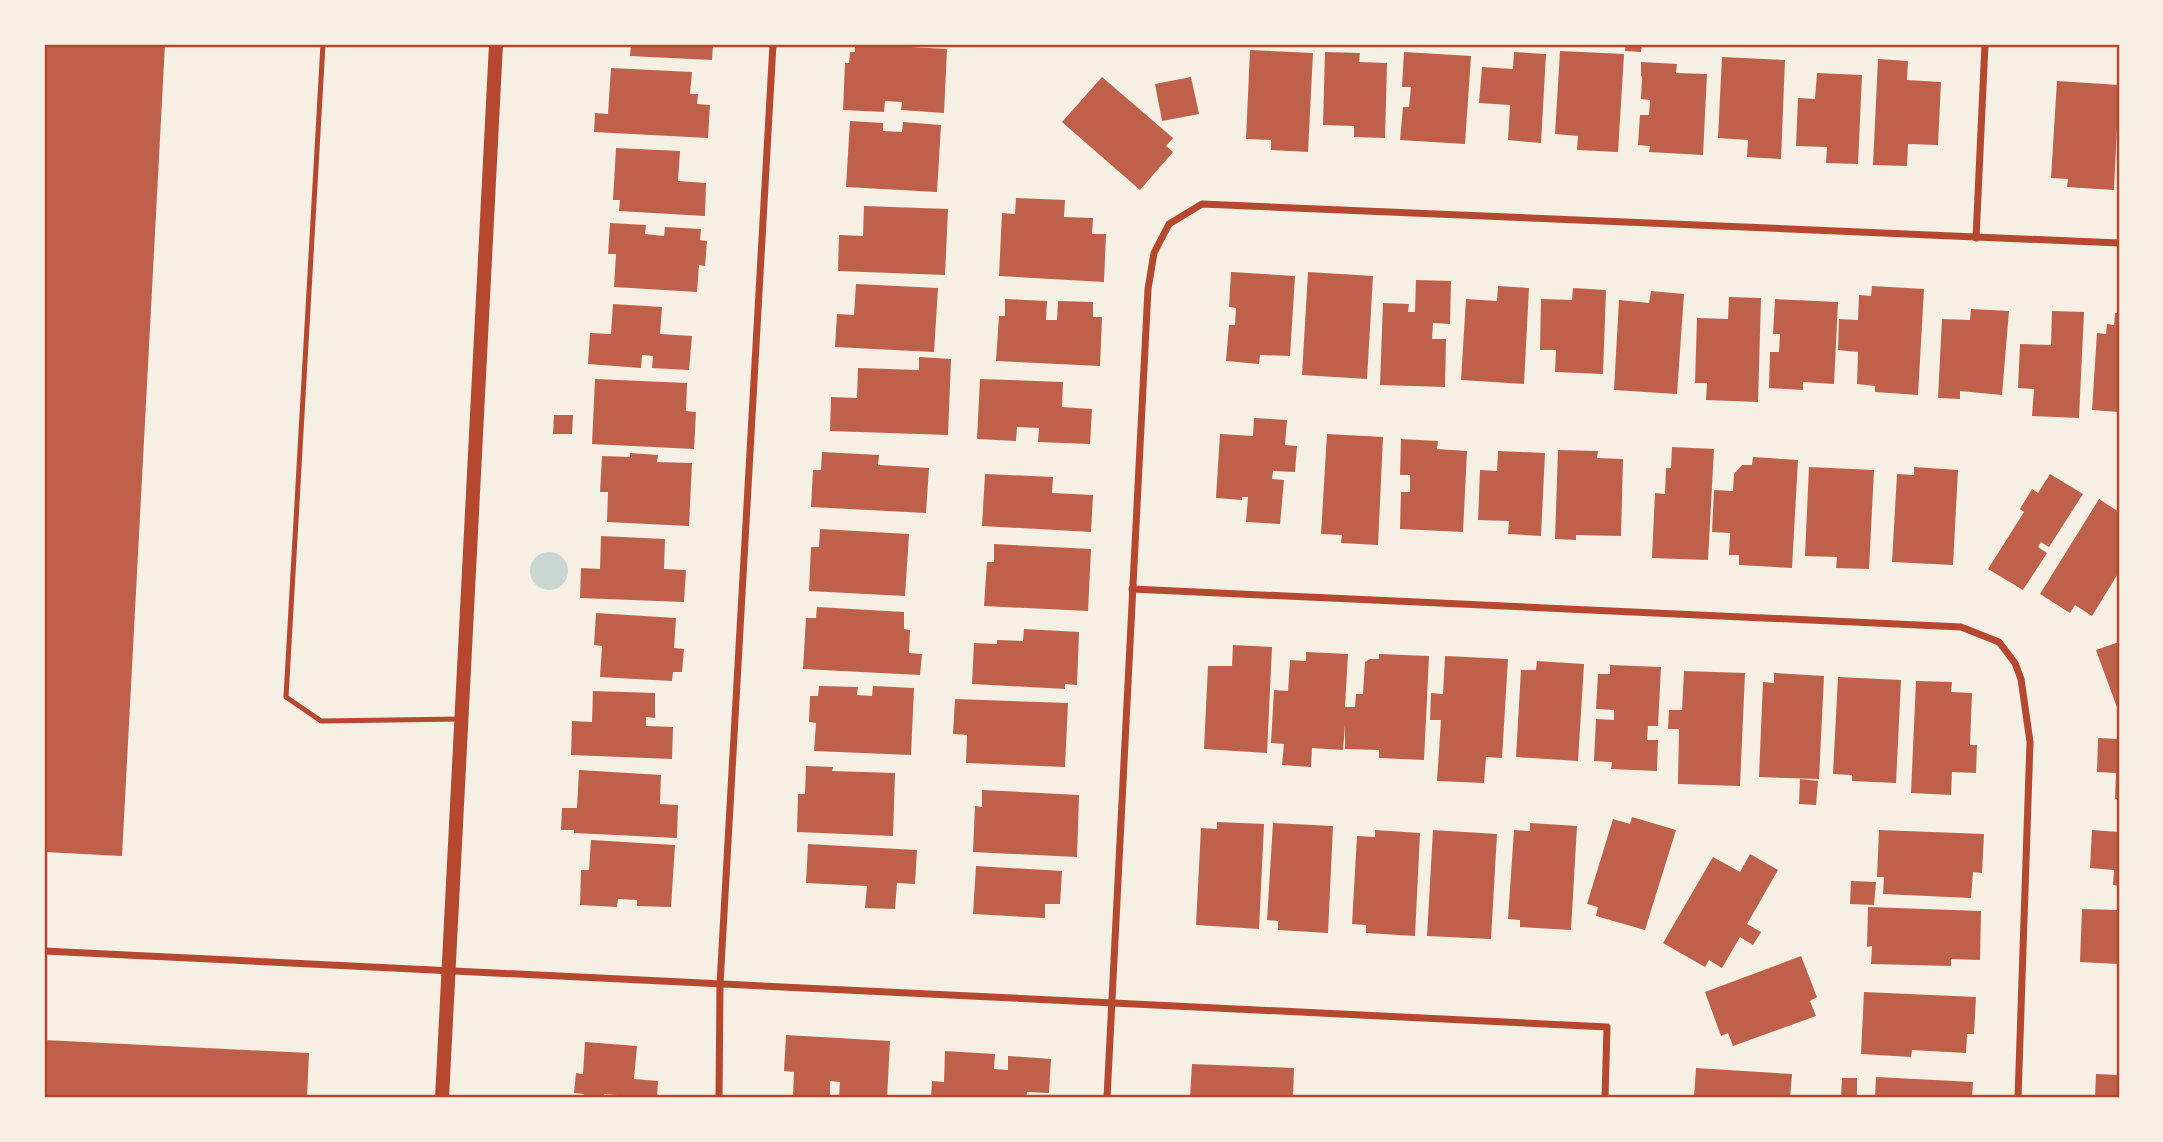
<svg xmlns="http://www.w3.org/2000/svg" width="2163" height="1142" font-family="'Zilla Slab',serif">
<rect width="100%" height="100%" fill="#f6efe4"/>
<!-- water -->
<circle fill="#c9d6d2" cx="549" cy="571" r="19"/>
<!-- building -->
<g fill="#bf614a">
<path d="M44,44H165L122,856L44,852Z"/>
<path d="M631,44H713L712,60L630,56Z"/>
<path d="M855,44L947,49L944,113L901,110L902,102L885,101L884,112L843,110L845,63H849L850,52H855Z"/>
<path d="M1626,44H1642L1641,52L1625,51Z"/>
<path d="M1250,50L1313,53L1308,152L1271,150V140L1246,139Z"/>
<path d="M1560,51L1624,54L1618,152L1577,150L1578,136L1555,134Z"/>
<path d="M1325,52L1360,53L1359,62L1387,63L1385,138L1354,137V126L1323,125Z"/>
<path d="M1404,52L1471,56L1465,144L1400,140L1403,107H1409L1411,87H1402Z"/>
<path d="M1514,52L1546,54L1541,143L1508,140L1510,105L1479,103L1482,67L1513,69Z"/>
<path d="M1722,57L1785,60L1781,159L1747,157L1748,140L1718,138Z"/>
<path d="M1878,59L1908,61L1907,80L1941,82L1938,145L1908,144L1907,166L1873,165Z"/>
<path d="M1641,62L1677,64L1676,73L1707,74L1703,155L1649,152L1650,146L1638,145L1640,115H1649L1650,100L1641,99L1642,77L1641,76Z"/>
<path d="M611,68L692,72L690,94H698L697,104L710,105L708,138L594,132L595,113L608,114Z"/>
<path d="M1817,73L1862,75L1858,164L1826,163L1827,147L1796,146L1798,98L1815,99Z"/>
<path d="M1102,77L1173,138L1166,146L1173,152L1140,190L1062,122Z"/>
<path d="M1191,77L1199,114L1162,121L1155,84Z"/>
<path d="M2057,81L2119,85L2114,190L2067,187L2068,179L2051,178Z"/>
<path d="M850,121L883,123V131L902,132L903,122L941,125L937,192L846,187Z"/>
<path d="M616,148L680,151L678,181L706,183L705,216L619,211L620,200H613Z"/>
<path d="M1016,198L1065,200L1064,217L1093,218L1092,234H1106L1104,282L999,276L1002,213L1015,214Z"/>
<path d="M864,206L948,209L945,275L838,271L839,235L863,236Z"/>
<path d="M610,223L646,225L645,234L664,236L665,227L701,229L700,240L707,241L705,266L699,265L697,292L614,287L616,254H608Z"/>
<path d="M1231,272L1295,276L1290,356L1260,355L1259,364L1226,361L1229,325H1235L1236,308L1229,307Z"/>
<path d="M1308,272L1373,276L1367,379L1302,375Z"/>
<path d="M1416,280L1451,281L1450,324L1433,323L1432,339H1446L1445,387L1380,385L1383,303L1409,304L1408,312H1415Z"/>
<path d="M856,284L938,288L934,352L835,347L837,314L854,315Z"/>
<path d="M1498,286L1529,288L1524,384L1461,380L1466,299L1497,301Z"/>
<path d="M1872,286L1924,289L1918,395L1875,392V386L1857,384L1858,352L1838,350L1839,319L1858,320L1859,295L1871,296Z"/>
<path d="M1573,288L1606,290L1603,374L1555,372L1556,350H1540L1541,299L1572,300Z"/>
<path d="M1651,291L1684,294L1677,394L1614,390L1619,300L1649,303Z"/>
<path d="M1729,297L1761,298L1758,402L1706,400L1707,383H1695L1697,318L1728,319Z"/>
<path d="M1005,299L1047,301L1046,320H1057L1058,301L1093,302V317H1102L1100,366L996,361L999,316H1005Z"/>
<path d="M1775,299L1838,302L1834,384L1803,382V390L1769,388L1770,352H1779L1780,334H1773Z"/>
<path d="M613,304L662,307L660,334L692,336L689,370L652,368L653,356L642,355L641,368L588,364L590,333L611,334Z"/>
<path d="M1971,309L2009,311L2002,395L1960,391V399L1938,398L1942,319L1970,320Z"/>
<path d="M2052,311L2084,312L2079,418L2032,416L2034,389L2018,388L2020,344L2051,345Z"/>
<path d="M2115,313H2119V412L2092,410L2097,333L2106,334L2107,324L2114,325Z"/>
<path d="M919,357L951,359L948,435L830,431L831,397L857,398L858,368L919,370Z"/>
<path d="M595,379L687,383L686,411L696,412L694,449L592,444Z"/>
<path d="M980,379L1063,382L1062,407L1092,409L1090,444L1038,442L1039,428L1017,427L1016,441L977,439Z"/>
<path d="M554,415H573L572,434H553Z"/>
<path d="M1254,418L1287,420L1285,445L1297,446L1295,472L1273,471L1272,479L1284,480L1280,524L1246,522L1248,497H1242V500L1216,498L1220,434L1253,436Z"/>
<path d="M1327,434L1383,437L1378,545L1341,543L1342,535L1321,534Z"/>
<path d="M1401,439L1438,441L1437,449L1467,451L1463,532L1400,529L1401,492H1410V475H1400Z"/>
<path d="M1672,447L1714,449L1708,560L1652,558L1655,493L1665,494L1666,468H1671Z"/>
<path d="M1558,450L1598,451L1597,458L1623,459L1621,536L1576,535V540L1555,539Z"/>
<path d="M1498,451L1545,453L1541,536L1508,534L1509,521L1478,520L1480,470L1497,471Z"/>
<path d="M822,452L879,455L878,465L929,468L926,513L811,507L813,470H821Z"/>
<path d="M630,453L658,455L657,462L692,463L689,526L607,522L608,492H600L602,456L630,457Z"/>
<path d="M1753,457L1798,460L1792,568L1739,565V555H1729L1730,533L1712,532L1714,490L1733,491L1734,474L1742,465H1752Z"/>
<path d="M1809,467L1874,470L1869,569L1836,568L1837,557L1805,556Z"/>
<path d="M1914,467L1958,470L1953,565L1892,562L1897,474L1914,475Z"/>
<path d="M985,474L1053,477L1052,493L1093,495L1091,532L982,526Z"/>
<path d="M2050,474L2083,494L2049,547L2041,542L2038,547L2047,553L2023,590L1988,569L2024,512L2020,509L2032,489L2038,493Z"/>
<path d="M2099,499L2119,512V572L2092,616L2075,605L2070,613L2040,594Z"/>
<path d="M820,529L909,534L905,596L809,591L811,547H819Z"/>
<path d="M601,536L665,539L664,569L686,570L684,602L580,598L581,568L600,569Z"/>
<path d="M994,544L1091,549L1088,611L984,606L987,562H994Z"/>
<path d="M817,607L904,612V629L910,630L909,653L922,654L920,675L803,669L806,618H816Z"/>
<path d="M596,613L676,618L674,648L684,649L682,672H673L672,681L600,677L602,646L594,645Z"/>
<path d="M1024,629L1079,632L1077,685L1065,684V689L972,684L974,643L997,644V640L1023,641Z"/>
<path d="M2119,642V713L2096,650Z"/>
<path d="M1233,645L1272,647L1267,753L1204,749L1208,666H1232Z"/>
<path d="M1306,652L1348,654L1345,707H1355L1356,694H1363L1365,662L1370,659H1379V654L1429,656L1424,760L1379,758V750L1345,749V725L1343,750L1312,748L1311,767L1282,765L1284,744L1271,743L1274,690L1288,691L1290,660L1306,661Z"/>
<path d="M1445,656L1508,659L1502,758L1486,757L1484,783L1437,781L1441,720H1430L1431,693L1443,694Z"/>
<path d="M1537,661L1584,664L1578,761L1516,757L1521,670H1536Z"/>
<path d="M1610,665L1661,667L1658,726H1648L1647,740H1658L1657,771L1611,769L1612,762L1594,761L1596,719L1614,720V710L1596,709L1598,674H1610Z"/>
<path d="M1684,671L1745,673L1740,786L1678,784L1679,729H1668L1669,710H1682Z"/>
<path d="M1774,673L1824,676L1819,779L1759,777L1763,682L1774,683Z"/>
<path d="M1838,677L1901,680L1896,783L1852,781V775L1833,774Z"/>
<path d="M1916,681L1952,682L1951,692L1972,693L1970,745H1977L1976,773L1952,772L1951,795L1911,793Z"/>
<path d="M819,686L858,687L857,695L872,696L873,686L914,688L911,755L814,751L816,723L809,722L810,696H818Z"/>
<path d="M593,691L655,693V718L646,717V726L673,727L672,759L571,755L572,721L592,722Z"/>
<path d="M955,699L1068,703L1065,767L966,763L967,735L953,734Z"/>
<path d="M2098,738L2119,739V800L2115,799L2116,773L2097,772Z"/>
<path d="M806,766L833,767L832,771L895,773L893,836L797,832L798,794H805Z"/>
<path d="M579,770L661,775L660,804L678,805L677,838L574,833V830H561L562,808H577Z"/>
<path d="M1800,779L1818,781L1816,805L1799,804Z"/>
<path d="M982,790L1079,795L1077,857L973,852L975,806L982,807Z"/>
<path d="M1632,817L1676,830L1645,930L1596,916L1598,907L1587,904L1613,819L1630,824Z"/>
<path d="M1217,822L1264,824L1259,929L1196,925L1201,828L1217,829Z"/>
<path d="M1273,823L1333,826L1328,933L1278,930V921L1267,920Z"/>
<path d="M1530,823L1577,826L1571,930L1520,927V920L1508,919L1514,830L1530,831Z"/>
<path d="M1375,830L1420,833L1415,936L1366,933V925L1352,924L1357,836L1375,837Z"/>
<path d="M1433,830L1497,834L1491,939L1427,936Z"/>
<path d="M1879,830L1984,834L1982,873L1973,872L1971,898L1883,894L1884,877H1877Z"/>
<path d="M2092,830L2119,832V886L2113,885L2114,870L2090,868Z"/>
<path d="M591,840L675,845L671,907L637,906V900L618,899L617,907L580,905L581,870H589Z"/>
<path d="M808,844L917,850L915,884L897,883L895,909L865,908L867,886L806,883Z"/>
<path d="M1750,854L1778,870L1747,924L1761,932L1753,945L1740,937L1722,968L1709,960L1705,967L1663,943L1713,857L1740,872Z"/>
<path d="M976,866L1062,871L1060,904H1045V918L973,914Z"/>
<path d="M1851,881L1876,882L1874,905L1850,904Z"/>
<path d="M1868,907L1981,911L1980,960L1951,959V966L1871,964L1872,946L1867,947Z"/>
<path d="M2082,909L2119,910V964L2080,962Z"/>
<path d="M1801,956L1817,997L1810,1001L1816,1016L1733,1046L1728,1033L1721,1036L1705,992Z"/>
<path d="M1864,992L1976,997L1974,1034H1967L1966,1053L1912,1050L1911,1057L1861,1054Z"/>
<path d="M786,1035L890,1041L887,1098H839L840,1082L830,1081V1098L793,1096L794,1072L784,1071Z"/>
<path d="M44,1040L309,1053L307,1098H44Z"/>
<path d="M585,1042L637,1046L634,1079L658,1081L657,1098H617L618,1095L604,1094L603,1098H583L584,1094L574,1093L576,1073L583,1074Z"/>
<path d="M945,1051L995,1054L994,1069L1008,1070V1056L1051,1059L1049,1093L1027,1092L1026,1098H931L932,1081L944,1082Z"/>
<path d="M1192,1064L1294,1068L1293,1098H1190Z"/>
<path d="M1696,1068L1792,1074L1790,1098H1694Z"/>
<path d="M2096,1074L2119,1075V1098H2095Z"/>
<path d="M1876,1077L1973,1082L1972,1098H1875Z"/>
<path d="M1842,1078H1857V1098H1841Z"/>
</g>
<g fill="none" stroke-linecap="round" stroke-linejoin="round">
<!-- service -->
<path stroke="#b5482f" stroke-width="5" d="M323,44L286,697L321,721L461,719"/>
<!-- minor -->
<g stroke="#b5482f" stroke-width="7">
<path d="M1976,238L1985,44"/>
<path d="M1132,589L1961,627L1999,642L2015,663L2021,679L2030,742L2018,1098"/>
<path d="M44,951L1607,1027L1605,1098"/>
<path d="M719,1098L720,984L773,44"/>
<path d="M1107,1098L1148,289L1154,253L1169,224L1202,204L2119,243"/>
</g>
<!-- secondary -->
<path stroke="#b5482f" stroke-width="14" d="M442,1098L496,44"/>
</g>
<!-- border -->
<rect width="2163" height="1142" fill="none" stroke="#f6efe4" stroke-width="91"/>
<rect x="46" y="46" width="2072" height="1050" fill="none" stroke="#b5482f" stroke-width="2.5"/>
</svg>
